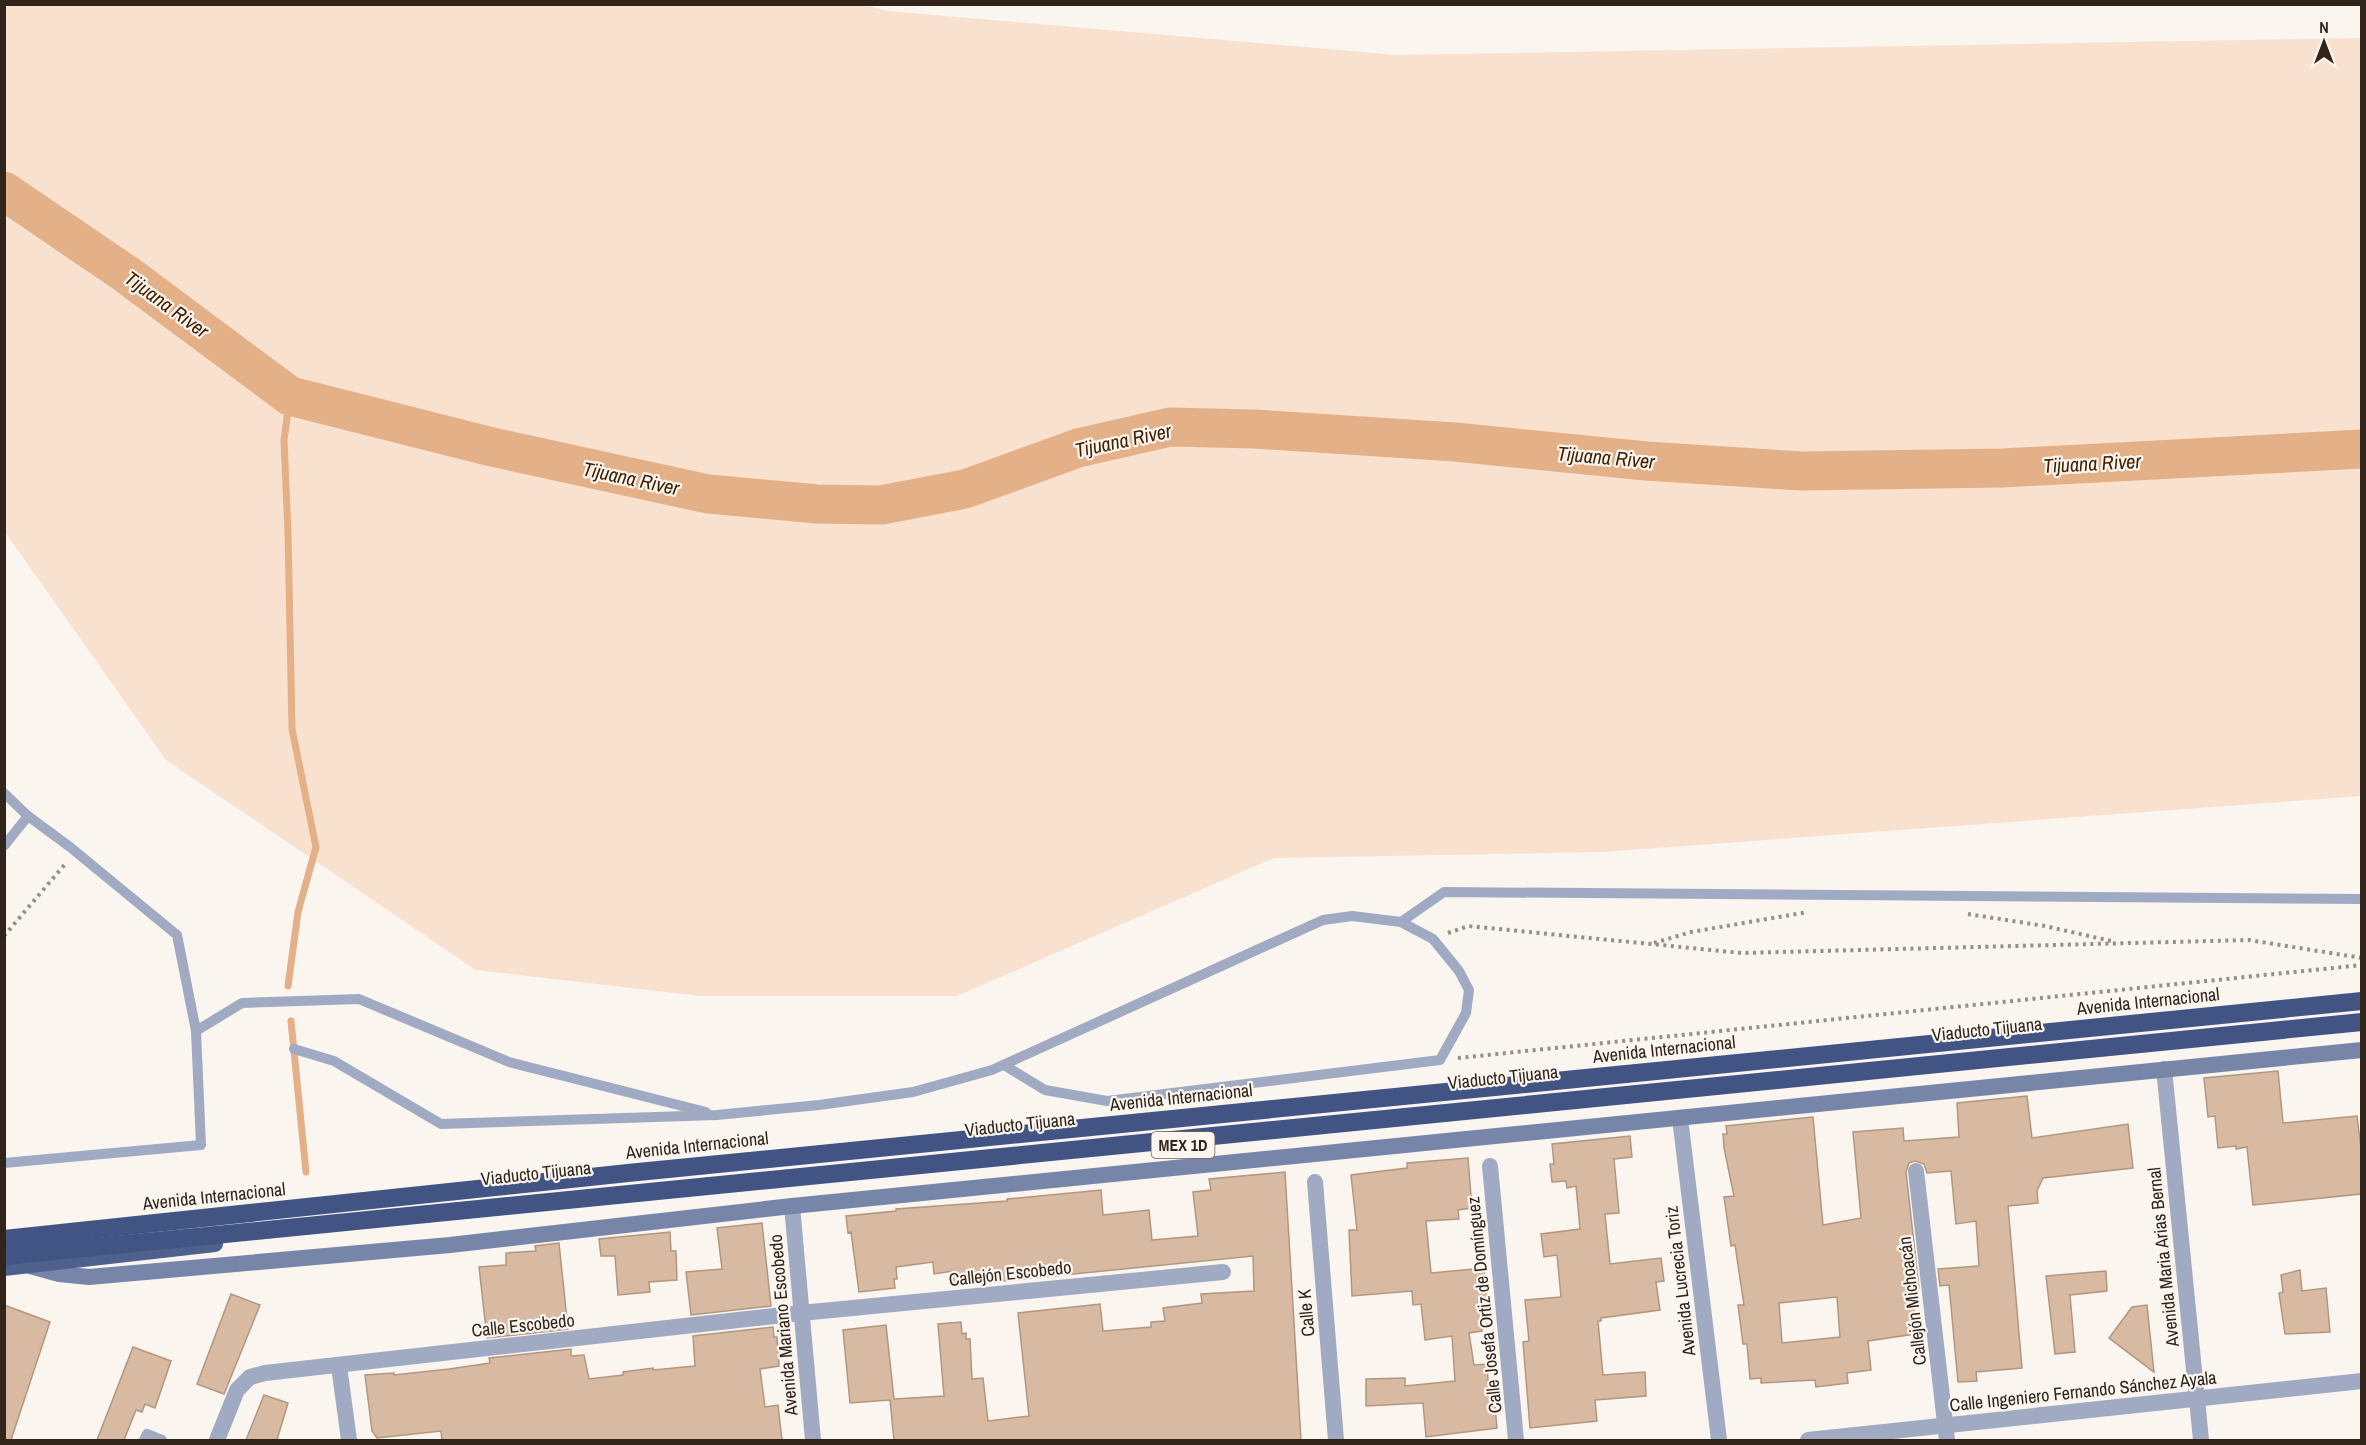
<svg xmlns="http://www.w3.org/2000/svg" width="2366" height="1445" font-family="'Archivo Narrow',sans-serif">
<rect width="100%" height="100%" fill="#fbf5f0"/>
<!-- green -->
<path fill="#f9e1cf" d="M860,4L888,11L1396,55L2361,38V796L1603,852L1274,858L957,996H700L476,970L166,760L5,532V5Z"/>
<g fill="none" stroke-linecap="round" stroke-linejoin="round">
<!-- stream -->
<g stroke="#e4b087" stroke-width="7">
<path d="M288,986L298,912L316,847L292,729L288,532L284,440L290,396"/>
<path d="M291,1021L306,1172"/>
</g>
<!-- river -->
<path stroke="#e4b087" stroke-width="39" d="M4,191L126,274L290,396L492,447L708,494L817,504L881,505L965,489L1078,448L1170,427L1254,429L1455,442L1646,461L1802,471L2002,468L2362,449"/>
</g>
<!-- building -->
<g fill="#d8baa2" stroke="#b3967f" stroke-width="1.5" fill-rule="evenodd">
<path d="M2278,1071L2283,1123L2357,1116L2361,1148V1194L2253,1205L2247,1147L2236,1149V1146L2218,1148L2215,1116L2208,1117L2204,1078Z"/>
<path d="M2027,1096L2032,1138L2128,1124L2133,1168L2043,1178L2037,1191L2038,1203L2008,1206L2022,1368L1976,1372L1977,1381L1958,1382L1949,1285L1940,1286L1938,1269L1979,1266L1976,1221L1956,1224L1951,1171L1927,1173L1924,1164L1915,1161L1909,1163L1906,1172L1919,1288H1913L1915,1334L1868,1341L1871,1370L1847,1373L1848,1383L1816,1387L1815,1380L1761,1383V1378L1750,1379L1747,1344H1743L1738,1305H1744L1735,1245L1731,1246L1724,1197L1734,1196L1724,1148L1723,1134H1727L1726,1126L1813,1117L1823,1225L1861,1218L1853,1132L1903,1128L1904,1141L1959,1137L1957,1103ZM1837,1297L1840,1337L1782,1343L1779,1303Z"/>
<path d="M1630,1136L1632,1157L1614,1159L1619,1213L1605,1214L1610,1264L1661,1258L1664,1281L1656,1282L1660,1310L1601,1318V1321H1598L1603,1375L1645,1372L1646,1396L1595,1400L1597,1421L1530,1428L1523,1342L1529,1341L1525,1300L1561,1297L1557,1255L1544,1257L1541,1234L1580,1229L1576,1186L1567,1188L1566,1181L1552,1182L1550,1164H1554L1552,1144Z"/>
<path d="M1468,1158L1472,1208L1458,1210L1459,1219L1426,1221L1431,1273L1484,1268L1488,1314L1482,1315V1331L1469,1333L1474,1365L1487,1364L1489,1395H1494L1497,1428L1426,1437L1423,1403L1366,1406V1379L1405,1378V1386L1455,1381L1452,1336L1425,1340L1421,1304L1413,1305L1412,1291L1352,1296L1349,1230H1357L1351,1175L1407,1168V1163Z"/>
<path d="M1285,1172L1301,1440H894L890,1400L850,1403L843,1330L886,1325L894,1399L944,1396L938,1324L961,1322L962,1334L966,1333V1339H970L972,1379L983,1378L988,1421L1029,1416L1018,1313L1100,1304L1103,1331L1151,1327V1322L1165,1321L1163,1308L1202,1303L1201,1294L1254,1291L1253,1256L954,1286L953,1271L934,1274L933,1262L896,1267L897,1279H894L895,1288L859,1292L851,1232L848,1233L846,1216L896,1211V1209L1007,1201V1199L1101,1190L1103,1215L1149,1210L1152,1240L1198,1236L1193,1192L1211,1190L1209,1179Z"/>
<path d="M762,1223L771,1306L691,1315L686,1272L722,1269L717,1228Z"/>
<path d="M670,1232L671,1251H676L677,1280L649,1282L650,1292L618,1295L615,1256H601L599,1239Z"/>
<path d="M559,1243L568,1329L487,1338L479,1267L506,1265V1253L536,1251L535,1246Z"/>
<path d="M2300,1270L2302,1291L2326,1288L2330,1332L2285,1334L2279,1293L2283,1292L2281,1275Z"/>
<path d="M2106,1271L2107,1291L2070,1295L2075,1352L2055,1354L2046,1276Z"/>
<path d="M231,1294L260,1305L224,1394L197,1384Z"/>
<path d="M4,1305L50,1322L11,1440H4Z"/>
<path d="M2147,1305L2154,1372L2109,1338L2132,1307Z"/>
<path d="M773,1327L774,1337H777L779,1366L760,1369L765,1407L778,1405L782,1440H442L441,1431L377,1438L372,1431L365,1375L394,1373V1375L449,1369L490,1363L489,1358L571,1349V1356L584,1355L589,1379L623,1375V1372L653,1368V1370L695,1366L693,1336Z"/>
<path d="M133,1347L171,1361L155,1408L145,1404L142,1412L136,1410L124,1440H97Z"/>
<path d="M264,1395L288,1403L277,1440H246Z"/>
</g>
<g fill="none" stroke-linecap="round" stroke-linejoin="round">
<!-- path -->
<g stroke="#978e87" stroke-width="4" stroke-dasharray="3 4.5" stroke-linecap="butt">
<path d="M1968,914L2045,926L2111,941"/>
<path d="M1448,933L1468,926L1742,953L2249,940L2362,958"/>
<path d="M4,936L66,863"/>
<path d="M1654,943L1691,932L1808,912"/>
<path d="M1458,1058L2362,965"/>
</g>
<!-- service -->
<g stroke="#a0aac3" stroke-width="10">
<path d="M4,793L28,816L70,847L177,935L196,1031L242,1003L359,999L509,1062L706,1112"/>
<path d="M4,846L28,816"/>
<path d="M1401,922L1444,892L2362,899"/>
<path d="M294,1049L334,1061L441,1124L717,1115L819,1105L913,1092L992,1070L1323,920L1352,916L1401,922L1433,939L1459,971L1469,990L1466,1013L1440,1060L1107,1101L1045,1090L1004,1065"/>
<path d="M4,1163L201,1145L196,1031"/>
<path d="M144,1440L147,1434L162,1440"/>
</g>
<!-- minor -->
<g stroke="#a0aac3" stroke-width="16">
<path d="M1490,1166L1516,1440"/>
<path d="M1916,1171L1947,1440"/>
<path d="M1315,1182L1336,1440"/>
<path d="M792,1206L813,1440"/>
<path d="M339,1366L349,1440"/>
<path d="M217,1440L237,1390L250,1377L265,1373L801,1313L1223,1272"/>
<path d="M1808,1440L2362,1381"/>
</g>
<!-- tertiary -->
<g stroke="#a0aac3" stroke-width="16">
<path d="M2164,1069L2201,1440"/>
<path d="M1680,1118L1719,1440"/>
</g>
<!-- secondary -->
<path stroke="#7785a8" stroke-width="16" d="M30,1266L59,1274L89,1277L450,1245L792,1206L2362,1050"/>
<!-- trunk -->
<path stroke="#4e608c" stroke-width="16" d="M4,1268L215,1244"/>
<!-- motorway -->
<g stroke="#415484" stroke-width="18">
<path d="M4,1239L628,1173L2362,1001"/>
<path d="M4,1256L2362,1022"/>
</g>
</g>
<g text-anchor="middle" dominant-baseline="central" stroke-width="4.5" stroke-linejoin="round" paint-order="stroke">
<!-- shield labels -->
<rect fill="#fbf5f0" stroke="#6d635b" stroke-width="1.5" x="1151.5" y="1132" width="63" height="26" rx="4.5"/>
<g font-size="16" font-weight="bold" fill="#30241b">
<text x="1183" y="1145">MEX 1D</text>
</g>
<!-- street labels -->
<g font-size="18" fill="#30241b" stroke="#fbf5f0">
<text transform="translate(2148 1001) rotate(-6)">Avenida Internacional</text>
<text transform="translate(1987 1029) rotate(-6)">Viaducto Tijuana</text>
<text transform="translate(1664 1049) rotate(-6)">Avenida Internacional</text>
<text transform="translate(1503 1077) rotate(-6)">Viaducto Tijuana</text>
<text transform="translate(1181 1097) rotate(-6)">Avenida Internacional</text>
<text transform="translate(1020 1124) rotate(-6)">Viaducto Tijuana</text>
<text transform="translate(697 1145) rotate(-6)">Avenida Internacional</text>
<text transform="translate(536 1173) rotate(-6)">Viaducto Tijuana</text>
<text transform="translate(214 1196) rotate(-6)">Avenida Internacional</text>
<text transform="translate(2163 1257) rotate(-96)">Avenida Maria Arias Bernal</text>
<text transform="translate(1010 1273) rotate(-6)">Callejón Escobedo</text>
<text transform="translate(1680 1281) rotate(-97)">Avenida Lucrecia Toriz</text>
<text transform="translate(1912 1301) rotate(-97)">Callejón Michoacán</text>
<text transform="translate(1484 1305) rotate(-96)">Calle Josefa Ortiz de Domínguez</text>
<text transform="translate(1306 1313) rotate(-95)">Calle K</text>
<text transform="translate(523 1325) rotate(-6)">Calle Escobedo</text>
<text transform="translate(783 1325) rotate(-95)">Avenida Mariano Escobedo</text>
<text transform="translate(2083 1391) rotate(-6)">Calle Ingeniero Fernando Sánchez Ayala</text>
</g>
<!-- water labels -->
<g font-size="20" font-style="italic" fill="#422100" stroke="#fbf5f0">
<text transform="translate(167 304) rotate(36)">Tijuana River</text>
<text transform="translate(1123 440) rotate(-12)">Tijuana River</text>
<text transform="translate(1606 457) rotate(5)">Tijuana River</text>
<text transform="translate(2092 463) rotate(-3)">Tijuana River</text>
<text transform="translate(631 478) rotate(12)">Tijuana River</text>
</g>
</g>
<!-- border -->
<rect width="2366" height="1445" fill="none" stroke="#30241b" stroke-width="12"/>
<!-- north arrow -->
<g transform="translate(2324 42)" stroke="#fbf5f0" stroke-width="4.5" paint-order="stroke">
<path d="M0-4.5L10 22L0 15L-10 22Z" fill="#30241b"/>
<text y="-9" font-size="16" font-weight="bold" text-anchor="middle" fill="#30241b">N</text>
</g>
</svg>
